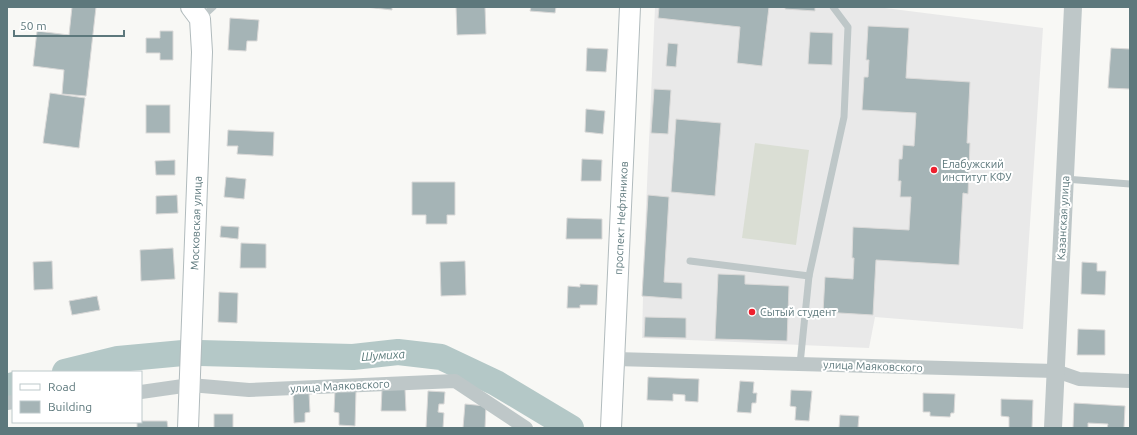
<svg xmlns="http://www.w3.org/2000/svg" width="1137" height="435" font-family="Ubuntu,sans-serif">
<rect width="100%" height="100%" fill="#f8f8f5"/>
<!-- built -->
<path fill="#e9e9e9" d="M655,7H877L1043,28L1023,329L875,317L869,348L642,338L643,297L642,296Z"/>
<!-- grass -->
<path fill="#daded4" d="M755,143L809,150L796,245L742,238Z"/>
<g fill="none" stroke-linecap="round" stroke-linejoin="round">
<!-- river -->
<g stroke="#b4c8c7" stroke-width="26">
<path d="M200,353L353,357L398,352L441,357L496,383L571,428"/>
<path d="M65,372L118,359L183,353"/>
<path d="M7,387L13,385"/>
</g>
</g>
<!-- building -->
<g fill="#a5b4b6" stroke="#dad9d8">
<path d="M72,7H96L86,96L62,94L64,70L33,66L37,31L69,35Z"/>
<path d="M365,7H392V10Z"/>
<path d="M456,7H485L486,34L457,35Z"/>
<path d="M531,7H556L555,13L530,11Z"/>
<path d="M659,7H769L762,66L737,63L740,27L658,18Z"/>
<path d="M785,7H815V11L785,9Z"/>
<path d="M230,18L259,20L257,41H247L246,51L228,50Z"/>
<path d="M868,26L909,28L906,78L970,82L967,143H970L968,194L963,193L959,265L876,260L873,315L823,312L825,277L853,279L854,258H852L853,227L909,230L911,197H900L901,181H898L899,159H902L903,145L914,146L916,113L862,110L864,77H868L869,60H866Z"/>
<path d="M160,31H173V60H160V53H146V38H160Z"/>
<path d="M810,32L833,33L832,65L808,64Z"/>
<path d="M668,43L678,44L676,67L666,66Z"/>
<path d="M587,48L608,49L606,72L586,71Z"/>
<path d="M1111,48L1130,49V89L1108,88Z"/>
<path d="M654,89L671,90L668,134L651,133Z"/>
<path d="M50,93L85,98L79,148L43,143Z"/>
<rect x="146" y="105" width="24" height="28"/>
<path d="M586,109L605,111L603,134L585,132Z"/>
<path d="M676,119L721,123L715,196L671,192Z"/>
<path d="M228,130L274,132L273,156L237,154L238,146H227Z"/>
<path d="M582,159L602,160L601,181H581Z"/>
<path d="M175,160V175H156L155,161Z"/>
<path d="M226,177L246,179L244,199L224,197Z"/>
<path d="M412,182H455V215H447V224H426V215H412Z"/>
<path d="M177,195L178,213L156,214V196Z"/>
<path d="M648,195L669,197L664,282L682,283V299L642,296Z"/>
<path d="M567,218L602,219V239H566Z"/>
<path d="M221,226L239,227L238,239L220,237Z"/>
<path d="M241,243L266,244V268H240Z"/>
<path d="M173,248L175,279L141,281L140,250Z"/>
<path d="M52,261L53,289L34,290L33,262Z"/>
<path d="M465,261L466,295L441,296L440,262Z"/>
<path d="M1082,262L1097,263V271H1106L1105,295L1081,294Z"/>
<path d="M718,274L745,275V284L789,286L787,341L715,339Z"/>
<path d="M580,284L598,285L597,305H580V308H567L568,286L580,287Z"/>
<path d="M219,292L238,293L237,323L218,322Z"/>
<path d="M97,296L100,310L72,315L69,301Z"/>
<path d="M645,317L686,318V338L644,337Z"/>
<path d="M1078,329L1105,330V355H1077Z"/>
<path d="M648,377L699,379L698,402L685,401V395L673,394V401L647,400Z"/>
<path d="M740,381L754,382L753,393H757L756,403H752L751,413L737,412Z"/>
<path d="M382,389H405L406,411H381Z"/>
<path d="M335,390L356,391L355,426L339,425V413L334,412Z"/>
<path d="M791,390L812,391L809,421L795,420L796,407L790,406Z"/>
<path d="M428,391L445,392L444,404H439L438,412L444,413L443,428H426Z"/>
<path d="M293,393H309L310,412L305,413V422L294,423Z"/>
<path d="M923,393L955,394L954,413H951L950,417L930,416V412H923Z"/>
<path d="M1001,399L1033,400L1032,428H1009V417L1001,416Z"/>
<path d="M1074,403L1125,406L1124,428H1107L1108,424L1088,423V428H1073Z"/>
<path d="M465,404L486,406L485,428H463Z"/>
<rect x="214" y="414" width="19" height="14"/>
<path d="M840,415L859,416L858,427L862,428H839Z"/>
<path d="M141,421H167L168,428H137V422Z"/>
</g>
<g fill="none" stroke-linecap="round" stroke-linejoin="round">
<!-- secondary casing -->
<g stroke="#b1bbbd" stroke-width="22">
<g id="secondary">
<path d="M188,428L202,52L200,19L191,7"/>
<path d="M611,428L630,7"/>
</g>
</g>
<!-- service -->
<g stroke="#bec7c8" stroke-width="7">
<path d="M200,19L213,7"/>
<path d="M1065,179L1130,184"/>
<path d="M690,261L809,276"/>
<path d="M800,364L809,276L844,117L848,27L833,7"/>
</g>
<!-- minor -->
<g stroke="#bec7c8" stroke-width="14">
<path d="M615,359L1056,371L1079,379L1130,381"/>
<path d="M141,392L190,385L249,390L455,381L526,428"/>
<path d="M7,403L13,402"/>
</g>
<!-- tertiary -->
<path stroke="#bec7c8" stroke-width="18" d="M1053,428L1073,7"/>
<!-- secondary -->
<use href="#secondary" stroke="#fff" stroke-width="20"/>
</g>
<!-- markers -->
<g fill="#ee202e" stroke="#fff" stroke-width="1.5">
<circle cx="934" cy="170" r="4"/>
<circle cx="752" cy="312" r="4"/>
</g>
<g text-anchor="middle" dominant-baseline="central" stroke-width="4" stroke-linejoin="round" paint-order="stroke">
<!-- poi labels -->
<g font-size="11" fill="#5d787c" stroke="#fff" text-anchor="start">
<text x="942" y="164">Елабужский<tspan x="942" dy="13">институт КФУ</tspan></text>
<text x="760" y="312">Сытый студент</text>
</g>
<!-- street labels -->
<g font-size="11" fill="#5d787c" stroke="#fff">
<text transform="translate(621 218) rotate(-87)">проспект Нефтяников</text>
<text transform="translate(1063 218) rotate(-87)">Казанская улица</text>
<text transform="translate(196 223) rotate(-88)">Московская улица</text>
<text transform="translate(873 366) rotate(2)">улица Маяковского</text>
<text transform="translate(340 386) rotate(-3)">улица Маяковского</text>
</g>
<!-- water labels -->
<g font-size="12" font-style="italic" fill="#5c7c7c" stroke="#fff">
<text transform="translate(383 355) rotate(-4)">Шумиха</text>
</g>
</g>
<!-- border -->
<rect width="1137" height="435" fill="none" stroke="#5d787c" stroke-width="16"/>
<!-- legend -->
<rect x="12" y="371" width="130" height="52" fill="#ffffff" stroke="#bec9cb"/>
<rect x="20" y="384" width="20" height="6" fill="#ffffff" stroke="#bec9cb"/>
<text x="48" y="391" font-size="12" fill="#5d787c">Road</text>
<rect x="20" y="401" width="20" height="12" fill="#a5b4b6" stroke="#bec9cb"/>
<text x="48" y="411" font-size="12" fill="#5d787c">Building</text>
<!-- scale -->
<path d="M14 30v6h110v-6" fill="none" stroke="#5d787c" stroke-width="2"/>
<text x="20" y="30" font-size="12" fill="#5d787c" stroke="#ffffff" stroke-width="3" paint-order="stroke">50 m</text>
</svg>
